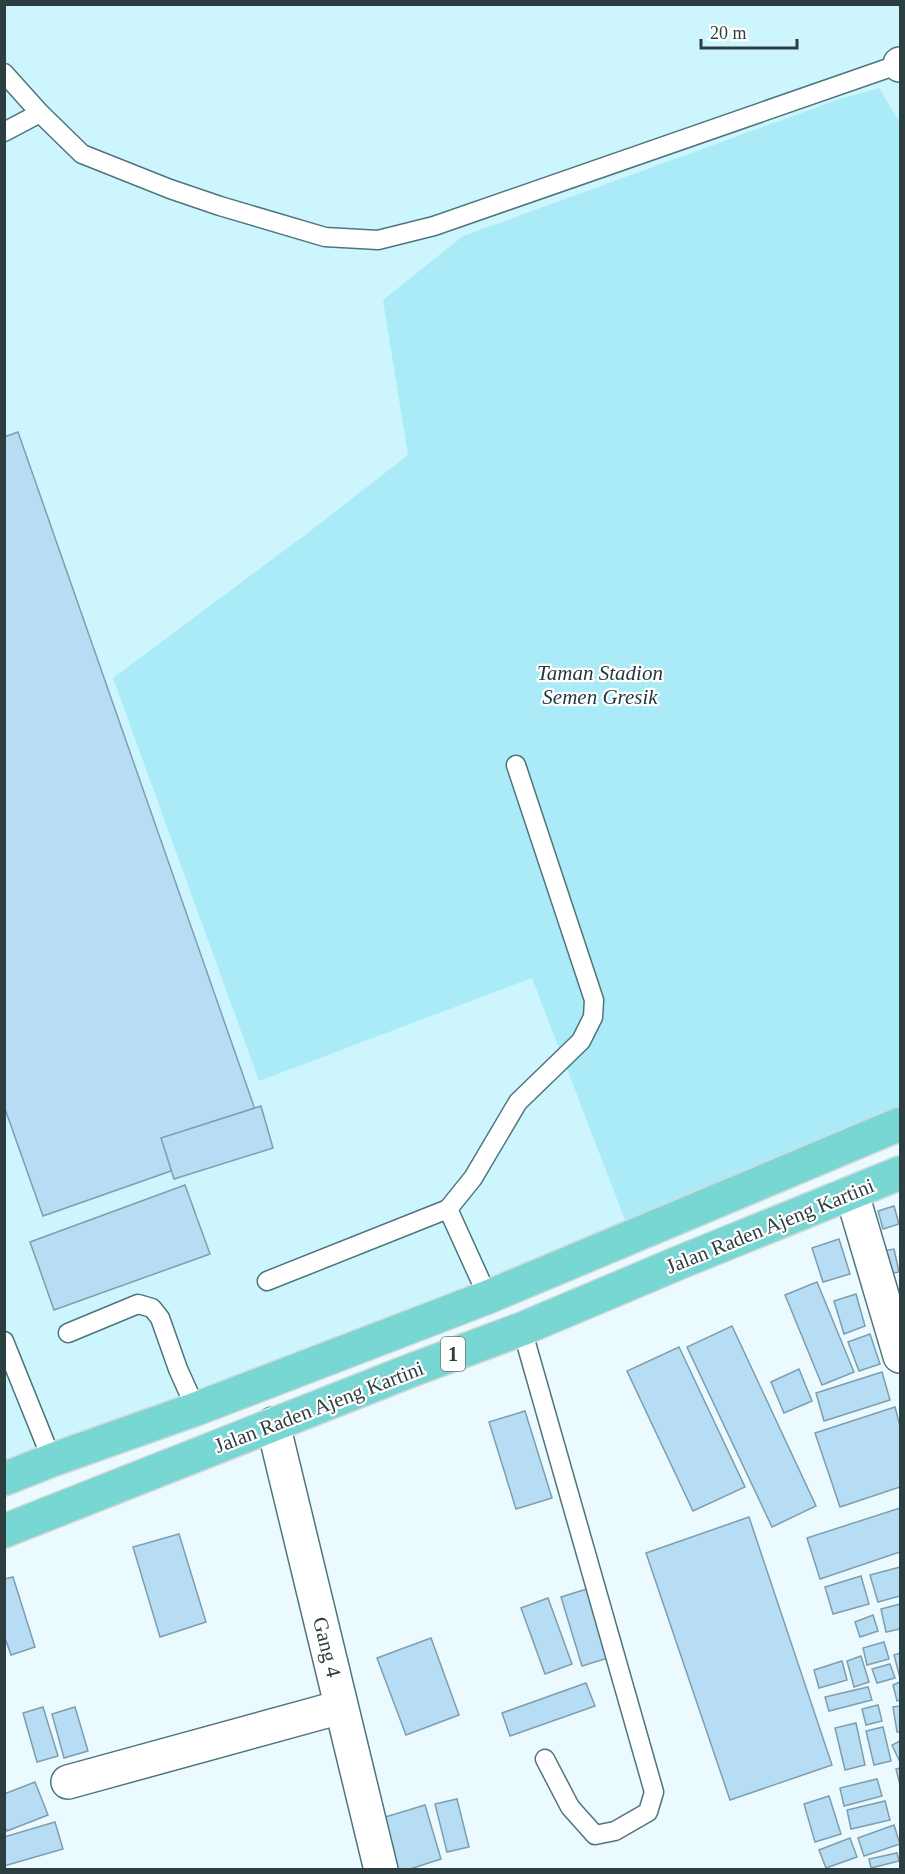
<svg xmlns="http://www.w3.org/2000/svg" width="905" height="1874" font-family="'Times New Roman',serif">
<rect width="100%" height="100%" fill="#eafafe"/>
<!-- built -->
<path fill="#ccf5fe" d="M5,5H900V1122L5,1472Z"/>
<!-- green -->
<path fill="#abebf8" d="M879,88L900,123V1122L630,1233L532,978L259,1081L113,678L309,532L408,455L383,300L463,236L837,100Z"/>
<!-- building -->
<g fill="#b6ddf3" stroke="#7e9eb0" stroke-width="1.5">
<path d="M18,432L265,1138L43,1216L4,1106V437Z"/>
<path d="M261,1106L273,1148L174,1179L161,1138Z"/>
<path d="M185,1185L210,1254L54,1310L30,1242Z"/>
<path d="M894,1206L899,1224L883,1229L878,1211Z"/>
<path d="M839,1239L850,1274L823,1282L812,1248Z"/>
<path d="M894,1249L899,1272L880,1276L876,1252Z"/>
<path d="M817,1282L854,1372L822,1385L785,1295Z"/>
<path d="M856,1294L865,1326L844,1334L834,1301Z"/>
<path d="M732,1326L816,1506L772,1527L687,1347Z"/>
<path d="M870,1334L880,1364L859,1371L848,1342Z"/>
<path d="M679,1347L745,1487L693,1511L627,1371Z"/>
<path d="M799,1369L812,1401L784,1413L771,1382Z"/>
<path d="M882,1372L890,1400L824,1421L816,1393Z"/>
<path d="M895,1407L900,1426V1487L840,1507L815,1433Z"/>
<path d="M525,1411L552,1498L516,1509L489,1422Z"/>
<path d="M900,1508V1552L820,1579L807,1538Z"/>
<path d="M749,1517L832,1765L730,1800L646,1553Z"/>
<path d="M179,1534L206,1622L160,1637L133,1547Z"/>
<path d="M900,1567V1596L878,1602L870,1575Z"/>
<path d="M861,1576L869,1604L833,1614L825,1587Z"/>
<path d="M13,1577L35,1647L11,1655L4,1635V1579Z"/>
<path d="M590,1588L611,1657L582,1666L561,1597Z"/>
<path d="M548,1598L572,1664L545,1674L521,1608Z"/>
<path d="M900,1604V1629L886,1632L881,1609Z"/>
<path d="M873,1615L878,1631L860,1637L855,1622Z"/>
<path d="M431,1638L459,1715L406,1735L377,1658Z"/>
<path d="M884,1642L889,1659L867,1665L863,1648Z"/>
<path d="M900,1653V1678L894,1655Z"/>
<path d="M861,1656L869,1682L854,1687L847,1661Z"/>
<path d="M842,1661L847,1680L819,1688L814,1670Z"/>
<path d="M890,1664L895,1678L877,1683L872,1669Z"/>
<path d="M900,1682V1700L897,1701L893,1685Z"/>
<path d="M586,1683L595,1706L510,1736L502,1713Z"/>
<path d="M868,1687L872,1700L829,1711L825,1697Z"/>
<path d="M878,1705L882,1721L866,1725L862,1709Z"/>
<path d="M900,1706V1732H897L893,1707Z"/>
<path d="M43,1707L58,1756L37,1762L23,1713Z"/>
<path d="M75,1707L88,1751L64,1758L52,1714Z"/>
<path d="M856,1723L865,1765L845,1770L835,1728Z"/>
<path d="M883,1727L891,1761L874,1765L866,1731Z"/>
<path d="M900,1741V1759L899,1760L892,1745Z"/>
<path d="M900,1768V1785L896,1769Z"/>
<path d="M877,1779L882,1796L844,1806L840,1788Z"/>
<path d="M35,1782L48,1815L7,1831L4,1825V1794Z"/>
<path d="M829,1796L841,1834L815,1842L804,1804Z"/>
<path d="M457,1799L469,1847L447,1852L435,1804Z"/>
<path d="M885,1801L890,1820L851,1829L847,1810Z"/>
<path d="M425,1805L441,1859L407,1870H396L382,1818Z"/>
<path d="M55,1822L63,1849L4,1866V1837Z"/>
<path d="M894,1825L900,1844L864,1856L858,1838Z"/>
<path d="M850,1838L857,1857L826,1868L819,1850Z"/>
<path d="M897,1853L899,1861L871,1868L869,1859Z"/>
</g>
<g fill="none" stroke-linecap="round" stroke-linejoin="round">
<!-- service casing -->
<g stroke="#4e757d" stroke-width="21">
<g id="service">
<path d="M4,73L40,113L82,154L170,189L220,206L325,237L378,240L434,226L900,64"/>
<path d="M4,132L40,113"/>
<path d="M448,1209L473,1178L518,1102L581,1041L593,1017L594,1000L516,765"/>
<path d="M267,1281L448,1209L488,1297"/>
<path d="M522,1329L654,1792L648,1812L615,1831L595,1835L570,1807L545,1759"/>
<path d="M68,1333L138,1304L152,1308L160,1318L178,1369L196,1409"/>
<path d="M4,1341L52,1460"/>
</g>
</g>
<!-- minor casing -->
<g stroke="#4e757d" stroke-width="36">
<g id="minor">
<path d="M900,64V65"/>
<path d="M852,1194L900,1356"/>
<path d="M273,1424L381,1870"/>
<path d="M68,1782L341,1707"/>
</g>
</g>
<!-- trunk casing -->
<g stroke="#d5d8d9" stroke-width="36">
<g id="trunk">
<path d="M4,1479L52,1460L196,1409L488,1297L900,1124"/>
<path d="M4,1531L412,1370L522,1329L683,1261L900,1173"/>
</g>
</g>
<!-- service -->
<use href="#service" stroke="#fff" stroke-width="18"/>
<!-- minor -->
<use href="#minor" stroke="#fff" stroke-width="33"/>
<!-- trunk -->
<use href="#trunk" stroke="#78d7d2" stroke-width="33"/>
</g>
<g text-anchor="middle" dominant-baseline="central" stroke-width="4.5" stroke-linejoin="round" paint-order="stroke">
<!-- shield labels -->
<rect fill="#fff" stroke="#6c787a" stroke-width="1.5" x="441" y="1337" width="24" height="34" rx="4.5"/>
<g font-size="20" font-weight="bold" fill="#2d3e41">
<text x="453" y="1354">1</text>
</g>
<!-- park labels -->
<g font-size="21" font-style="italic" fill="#223a3f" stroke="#fff">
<text x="600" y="673">Taman Stadion<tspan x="600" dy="24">Semen Gresik</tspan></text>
</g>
<!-- street labels -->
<g font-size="21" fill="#2d3e41" stroke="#fff">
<text transform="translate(770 1226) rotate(-22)">Jalan Raden Ajeng Kartini</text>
<text transform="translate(319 1407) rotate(-21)">Jalan Raden Ajeng Kartini</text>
<text transform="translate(327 1647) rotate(76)">Gang 4</text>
</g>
</g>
<!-- border -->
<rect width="905" height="1874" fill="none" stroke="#2d3e41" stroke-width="12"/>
<!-- scale -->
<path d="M701 39v9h96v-9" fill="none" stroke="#2d3e41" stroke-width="3"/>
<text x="710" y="39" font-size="18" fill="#2d3e41" stroke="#ffffff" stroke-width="4.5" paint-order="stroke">20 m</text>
</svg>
